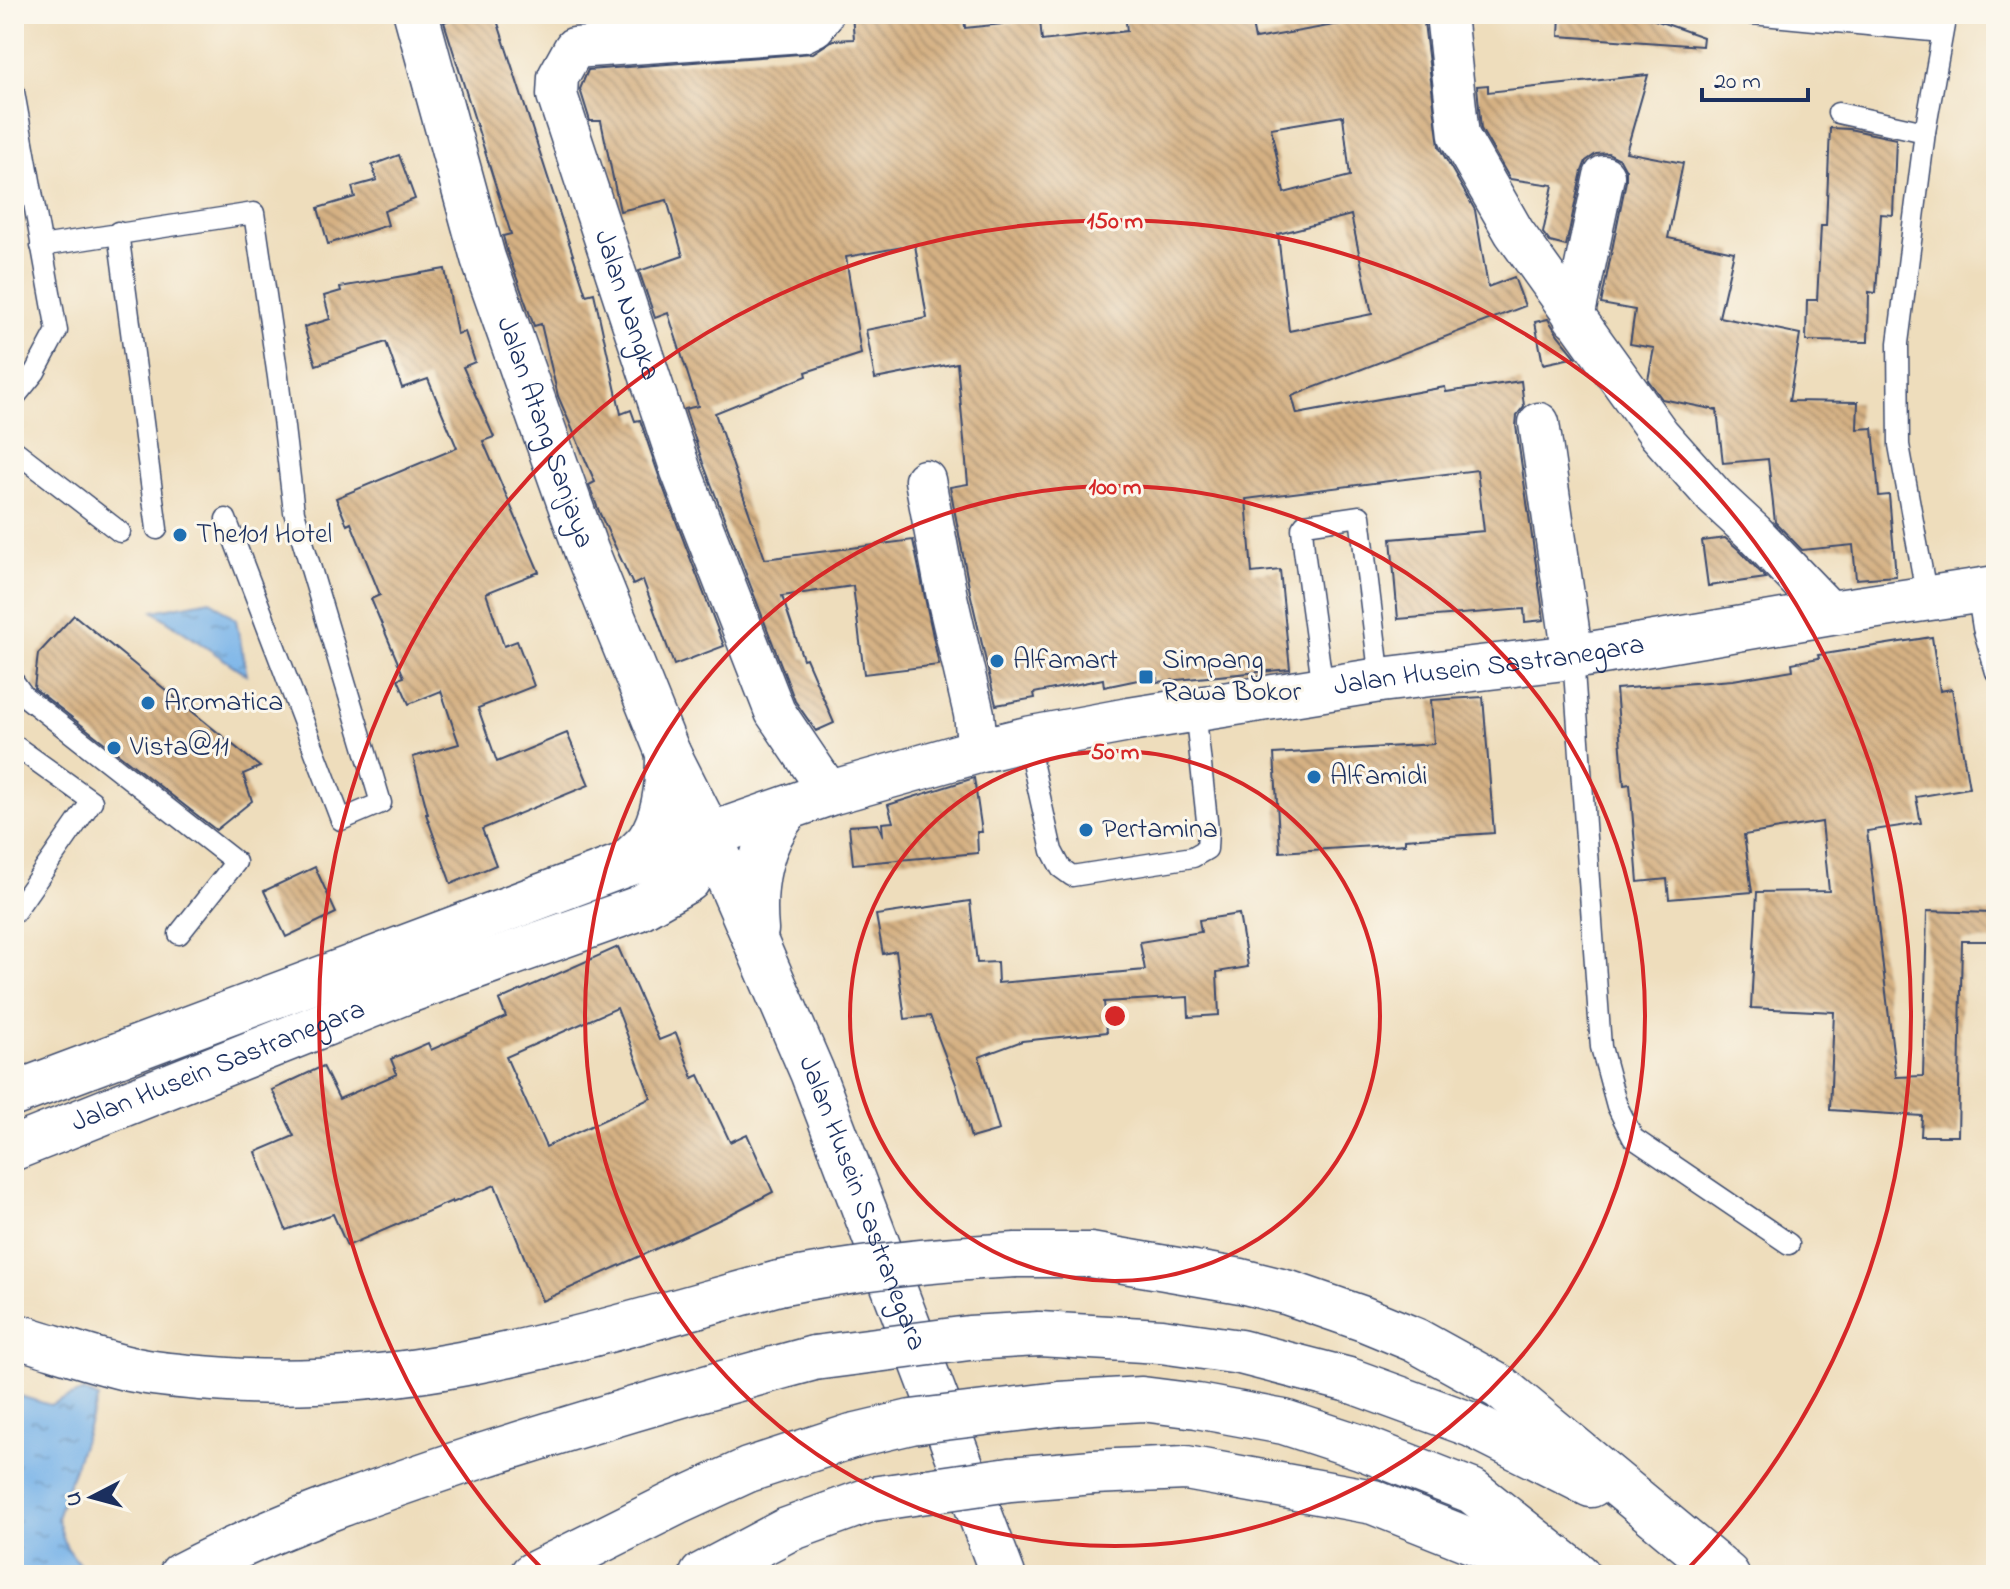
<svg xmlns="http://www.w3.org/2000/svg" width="2010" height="1589" font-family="'Indie Flower',sans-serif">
<defs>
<pattern id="water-ripples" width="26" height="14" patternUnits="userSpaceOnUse" patternTransform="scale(2)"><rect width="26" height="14" fill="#77b2e8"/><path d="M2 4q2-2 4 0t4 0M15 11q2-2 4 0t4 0" fill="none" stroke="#6191bf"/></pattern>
<pattern id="building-back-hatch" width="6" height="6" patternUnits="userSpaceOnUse" patternTransform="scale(2)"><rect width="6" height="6" fill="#d5b183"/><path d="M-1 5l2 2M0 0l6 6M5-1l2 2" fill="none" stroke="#ac906e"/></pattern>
</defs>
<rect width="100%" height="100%" fill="#fbf7ec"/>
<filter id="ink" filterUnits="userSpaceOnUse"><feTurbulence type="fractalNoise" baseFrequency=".0125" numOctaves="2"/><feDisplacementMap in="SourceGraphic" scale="16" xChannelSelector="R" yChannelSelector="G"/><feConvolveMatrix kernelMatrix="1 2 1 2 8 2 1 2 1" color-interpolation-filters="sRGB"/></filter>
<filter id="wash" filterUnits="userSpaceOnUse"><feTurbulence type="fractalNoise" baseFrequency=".006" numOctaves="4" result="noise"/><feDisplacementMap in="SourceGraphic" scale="32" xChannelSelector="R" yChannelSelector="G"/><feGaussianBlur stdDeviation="1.8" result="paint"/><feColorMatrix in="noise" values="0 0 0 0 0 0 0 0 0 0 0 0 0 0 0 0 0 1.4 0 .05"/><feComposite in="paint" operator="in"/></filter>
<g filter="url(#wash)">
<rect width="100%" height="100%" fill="#eeddbc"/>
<!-- water -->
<g fill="url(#water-ripples)" stroke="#4970a3" stroke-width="2">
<path d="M210,600L236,620L247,675L153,611Z"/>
<path d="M83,1391L98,1398L57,1518L66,1546L87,1575H14V1394L50,1405Z"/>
</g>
<g id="blocks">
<!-- building -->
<g fill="url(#building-back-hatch)" fill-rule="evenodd">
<path d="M464,14H495L586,295L594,293L621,414L631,410L635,421L640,420L660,479L724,646L674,665L643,580L633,585L600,514L589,485L595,482L558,396L541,324L534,326L507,251L503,236L511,234L444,22Z"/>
<path d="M852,14H964L965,28L1040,20L1042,41L1127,31L1125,14H1250L1255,39L1340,24V14H1423L1439,147L1475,210L1488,287L1514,277L1525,306L1292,396L1297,414L1445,387L1446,392L1521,381L1524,406L1517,415L1516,426L1544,620L1525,622L1524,609L1398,619L1391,539L1484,531L1477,470L1246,499L1252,573L1280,570L1290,669L1157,682V676L1104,687L1103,679L1034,693L1035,698L996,705L970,592L950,487L968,484L957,363L875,379L866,330L927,318L915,245L846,257L861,354L806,372L807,376L715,413L765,559L913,540L939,665L864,674L853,586L782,596L803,659L806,658L834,723L816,731L795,701L703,463L685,409L698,406L668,313L655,318L639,271L683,256L667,200L620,211L601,121H590L580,89L588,70L813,53L833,40L854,39ZM1343,116L1350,176L1284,193L1271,128ZM1351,215L1372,314L1289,331L1278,234Z"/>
<path d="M1560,14H1638L1703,37L1702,46L1559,36Z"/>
<path d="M1648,75L1626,152L1683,163L1668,238L1734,252L1719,317L1800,334L1789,401L1858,402L1857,429L1873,428L1879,496L1889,495L1896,576L1856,579L1853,545L1802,550L1775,522L1768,459L1723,463L1717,410L1662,399L1648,380L1654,348L1630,344L1635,310L1601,304L1626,181V170L1620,159L1608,153L1596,154L1586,161L1582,171L1566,246L1550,242L1543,233L1553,185L1510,179L1481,129L1477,86L1488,85V92Z"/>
<path d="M1830,128L1849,129L1896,139L1893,215L1881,214L1876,293L1869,292L1868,342L1806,341L1807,300H1817L1821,226H1826Z"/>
<path d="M399,155L415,199L384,211L388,225L328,244L318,208L355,197L352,187L377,180L372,165Z"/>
<path d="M445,269L457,334L465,332L475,362L463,367L494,437L483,441L539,572L486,593L504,646L517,641L534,686L478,708L497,762L567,733L589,785L482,829L496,865L451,884L426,814H428L413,757L459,744L441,691L409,704L398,679L404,677L371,599L380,595L351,523L347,525L336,498L457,448L428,379L402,388L386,342L316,365L304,327L330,319L324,296L341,291L340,287Z"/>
<path d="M1548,319L1558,335L1576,357L1543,364L1535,322Z"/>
<path d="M1725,538L1738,549L1766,578L1708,586L1702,541Z"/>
<path d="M74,615L260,767L243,774L252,801L216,830L34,688L38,654Z"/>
<path d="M1932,637L1940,691L1952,689L1969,788L1916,797L1921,823L1867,831L1896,1077L1923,1076L1927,911L1993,913L1994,941H1962L1958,1136H1921L1922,1116L1830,1110L1834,1012L1751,1008L1757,892L1829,891L1822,822L1744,835L1752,892L1669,899L1667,879L1638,882L1630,784L1624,785L1616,689L1733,680L1793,670L1792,663L1819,658L1818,655Z"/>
<path d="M1483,697L1494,833L1405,839V844L1280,852L1274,754L1434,744L1431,700Z"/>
<path d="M974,778L982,832H977L978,853L853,864L849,826L878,824L883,836L882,823L893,822L888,805Z"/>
<path d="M315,867L336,913L286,937L264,891Z"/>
<path d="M970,901L977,963L997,962L998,983L1145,970L1140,942L1201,932L1199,920L1239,914L1248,967L1217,972L1219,1015L1189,1017L1188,997L1104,1002L1107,1032L1022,1041L979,1057L999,1130L971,1138L956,1084L930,1016L905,1019L896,951L883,954L876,915Z"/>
<path d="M618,947L659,1040L676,1033L693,1078L699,1075L730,1142L747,1134L773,1192L723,1218L542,1301L495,1185L452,1203V1201L347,1246L333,1214L286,1230L256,1152L294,1136L272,1090L323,1066L339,1099L397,1074L391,1059L428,1043L431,1050L506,1017L499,1000ZM617,1008L651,1098L546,1147L506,1057Z"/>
</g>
</g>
</g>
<g filter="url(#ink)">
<use href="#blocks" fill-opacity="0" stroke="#3b496c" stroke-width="2"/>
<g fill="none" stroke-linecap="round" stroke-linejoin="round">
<!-- service casing -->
<g stroke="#3b496c" stroke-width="23">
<g id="service">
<path d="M1752,14L1942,32"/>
<path d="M14,92L57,331L35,372L14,398"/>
<path d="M1838,113L1925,132"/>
<path d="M118,232L157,529"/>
<path d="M41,246L254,213L278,377L294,512L381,803L341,820L226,519"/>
<path d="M14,450L120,532"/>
<path d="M1977,591L1983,628L1996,672"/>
<path d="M1927,598L1899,445L1898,343L1925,132L1946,14"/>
<path d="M1573,657L1601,1047L1617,1106L1633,1138L1789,1244"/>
<path d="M14,682L24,696L236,862L179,934"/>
<path d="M1323,689L1304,550L1302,528L1305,524L1360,516L1380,680"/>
<path d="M1027,739L1052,851L1061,868L1072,876L1193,857L1207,849L1208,830L1195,709"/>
<path d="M14,745L92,801L14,913"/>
</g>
</g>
<!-- minor casing -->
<g stroke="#3b496c" stroke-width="43">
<g id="minor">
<path id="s1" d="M823,14L815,26L803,32L574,48L558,77L557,95L681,471L775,712L830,793"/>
<path d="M1446,14L1459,136L1514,232L1659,434L1715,497L1754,533L1831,613"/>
<path d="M1574,318L1604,176"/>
<path d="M1539,423L1573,657"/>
<path d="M925,480L947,597L974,714L978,751"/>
</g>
</g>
<!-- secondary casing -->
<g stroke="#3b496c" stroke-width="47">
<g id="secondary">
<path id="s2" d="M416,14L483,258L586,550L668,753L710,836L812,1072L1003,1575"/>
<path d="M624,865C632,858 641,850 648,842C665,818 668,781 668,753"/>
<path d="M756,930C752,885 759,844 788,808"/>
<path id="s3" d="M14,1094L624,865L830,793L978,751L1027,739L1129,720L1380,680L1573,657L1831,613L1996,588"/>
<path id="s4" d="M14,1148L405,992L637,909L688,880L710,836"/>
</g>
</g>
<!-- motorway casing -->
<g stroke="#3b496c" stroke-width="47">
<g id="motorway">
<path d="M1016,1255H1090L1241,1281L1289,1293L1364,1319L1415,1340L1500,1387L1727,1575"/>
<path d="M1039,1334L1161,1341L1240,1352L1349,1380L1472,1425L1591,1485"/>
<path d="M14,1335C52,1346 91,1360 130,1369C158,1375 186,1377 214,1379C407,1396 595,1333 779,1283"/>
<path d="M1059,1404L1142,1399L1197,1406L1284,1422L1360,1447L1472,1491L1578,1575"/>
<path d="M1093,1472L1186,1468L1373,1502L1557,1575"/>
<path d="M181,1575C276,1525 378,1490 481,1456C591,1421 702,1388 814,1358"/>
<path d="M532,1575L676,1503L748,1470L852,1436"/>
<path d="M702,1575L787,1530L872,1499"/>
</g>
</g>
<!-- service -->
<use href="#service" stroke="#fff" stroke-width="20"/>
<!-- minor -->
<use href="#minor" stroke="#fff" stroke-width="40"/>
<!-- secondary -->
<use href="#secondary" stroke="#fff" stroke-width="44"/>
<!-- motorway -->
<use href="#motorway" stroke="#fff" stroke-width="44"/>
<!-- motorway-bridge casing -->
<g stroke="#3b496c" stroke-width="47" stroke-linecap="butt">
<g id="motorway-bridge">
<path d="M779,1283C858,1267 936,1259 1016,1255"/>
<path d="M814,1358L969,1338L1039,1334"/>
<path d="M852,1436L911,1422L1059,1404"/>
<path d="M872,1499L1010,1479L1093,1472"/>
</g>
</g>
<!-- motorway-bridge -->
<use href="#motorway-bridge" stroke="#fff" stroke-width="44"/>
</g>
</g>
<!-- distance rings -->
<g fill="none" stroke="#d62828" stroke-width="4">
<circle cx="1115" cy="1016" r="265"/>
<circle cx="1115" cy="1016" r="530"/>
<path d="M547 1574A796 796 0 1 1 1683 1574"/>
</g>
<!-- markers -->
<g fill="#1f6fb2" stroke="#fbf7ec" stroke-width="3">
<circle cx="180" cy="535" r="8"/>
<circle cx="997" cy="661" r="8"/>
<rect x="1138" y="669" width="16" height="16" rx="4"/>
<circle cx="148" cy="703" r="8"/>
<circle cx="114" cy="748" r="8"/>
<circle cx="1314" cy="777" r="8"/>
<circle cx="1086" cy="830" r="8"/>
</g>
<g text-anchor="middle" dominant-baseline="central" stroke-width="6" stroke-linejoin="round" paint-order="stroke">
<!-- street labels -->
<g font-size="28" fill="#1b2f5e" stroke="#fbf7ec">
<text stroke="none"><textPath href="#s1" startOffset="530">Jalan Nangka</textPath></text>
<text stroke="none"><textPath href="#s2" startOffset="438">Jalan Atang Sanjaya</textPath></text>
<text stroke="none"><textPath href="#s3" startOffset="1542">Jalan Husein Sastranegara</textPath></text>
<text stroke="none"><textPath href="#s4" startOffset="220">Jalan Husein Sastranegara</textPath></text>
<text stroke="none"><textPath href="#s2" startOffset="1272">Jalan Husein Sastranegara</textPath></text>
</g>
<!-- poi labels -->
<g font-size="28" fill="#1b2f5e" stroke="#fbf7ec" text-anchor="start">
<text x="196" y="535">The101 Hotel</text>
<text x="1013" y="661">Alfamart</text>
<text x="1162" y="661">Simpang<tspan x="1162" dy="32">Rawa Bokor</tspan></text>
<text x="164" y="703">Aromatica</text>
<text x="130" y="748">Vista@11</text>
<text x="1330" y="777">Alfamidi</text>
<text x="1102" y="830">Pertamina</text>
</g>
</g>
<circle cx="1115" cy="1016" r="12" fill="#d62828" stroke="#fbf7ec" stroke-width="4"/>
<g font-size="24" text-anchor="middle" font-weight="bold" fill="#d62828" stroke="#fbf7ec" stroke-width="6" stroke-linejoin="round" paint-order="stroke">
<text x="1115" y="228">150 m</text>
<text x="1115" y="494">100 m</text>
<text x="1115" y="759">50 m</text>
</g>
<!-- margin -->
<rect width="2010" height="1589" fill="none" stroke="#fbf7ec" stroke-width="48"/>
<!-- north arrow -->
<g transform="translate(92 1497) rotate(264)" stroke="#fbf7ec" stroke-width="6" paint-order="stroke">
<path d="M0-6L14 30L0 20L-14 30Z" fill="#1b2f5e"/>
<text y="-12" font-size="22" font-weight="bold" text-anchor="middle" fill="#1b2f5e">U</text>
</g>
<!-- scale -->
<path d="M1702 88v12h106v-12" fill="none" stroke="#1b2f5e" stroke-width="4"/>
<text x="1714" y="88" font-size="24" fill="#1b2f5e" stroke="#fbf7ec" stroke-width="6" paint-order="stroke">20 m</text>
</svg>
